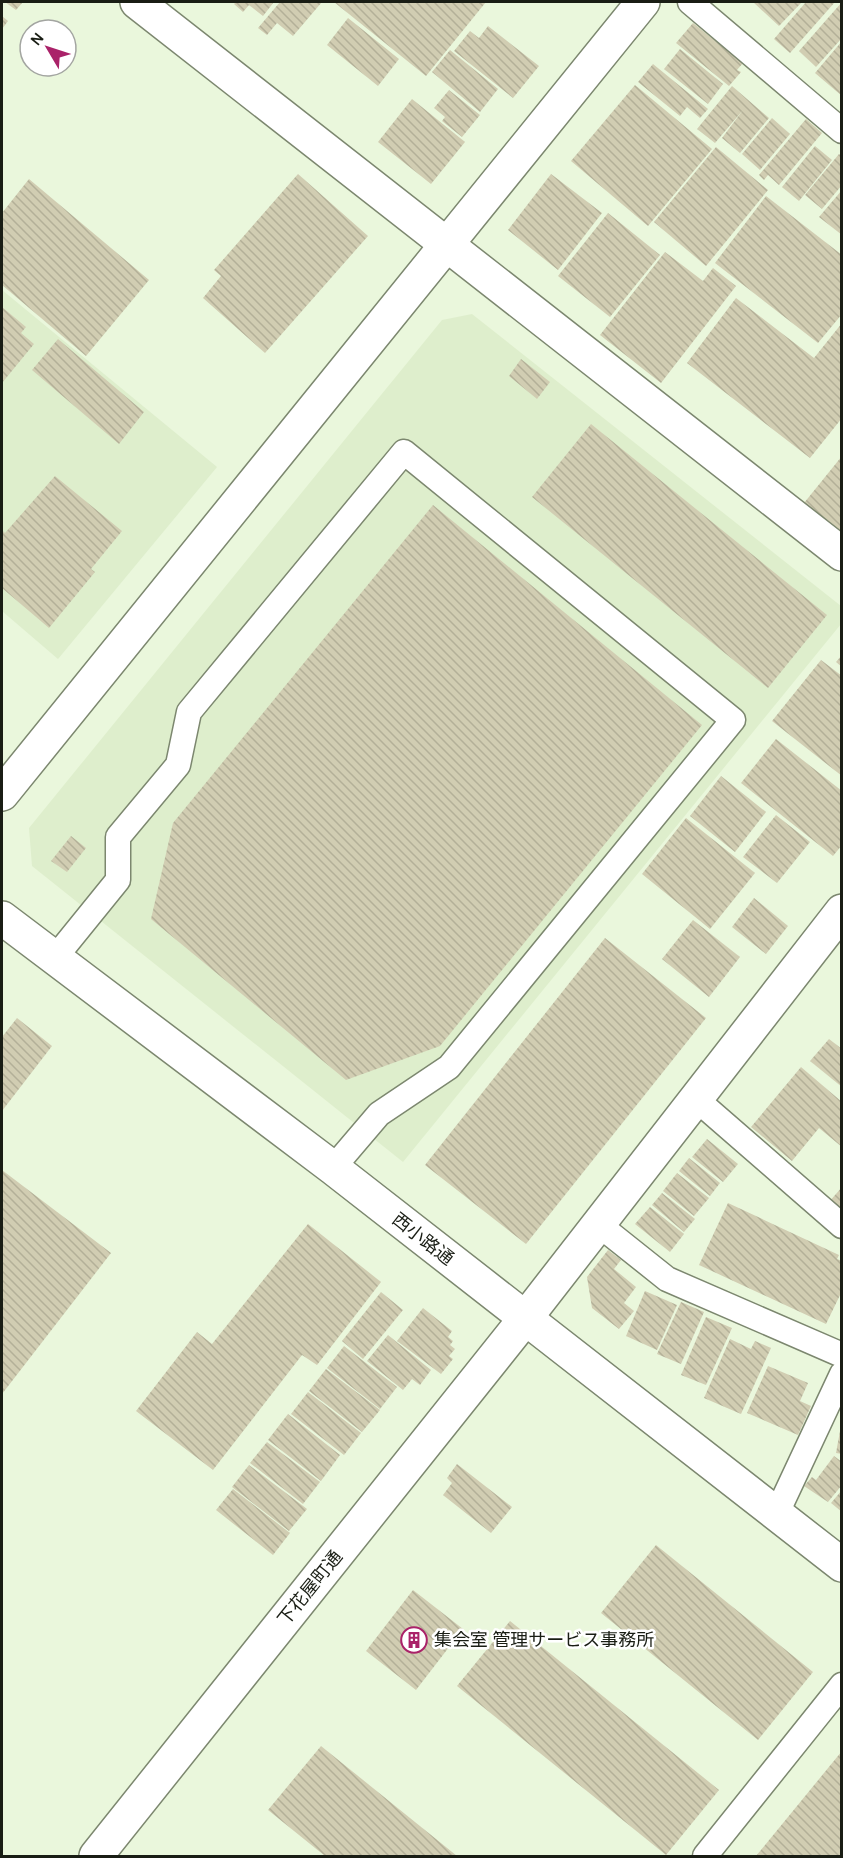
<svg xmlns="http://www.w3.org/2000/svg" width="843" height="1858" font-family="Karla,'Noto Sans JP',sans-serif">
<defs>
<pattern id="building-back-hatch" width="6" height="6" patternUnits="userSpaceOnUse" patternTransform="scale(1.5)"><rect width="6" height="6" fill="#d1cdb2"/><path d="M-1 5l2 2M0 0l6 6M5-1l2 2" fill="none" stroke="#b3b098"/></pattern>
</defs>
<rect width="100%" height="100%" fill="#eaf7dc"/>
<!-- built -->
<g fill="#deeecc">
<path d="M2,290L217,467L58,659L2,611Z"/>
<path d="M472,314L841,606V624L403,1162L32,866L29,828L442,320Z"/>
</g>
<!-- building -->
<g fill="url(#building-back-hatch)">
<path d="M5,2H23L16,10Z"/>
<path d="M236,2H274L263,16L249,5L243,12L234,4Z"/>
<path d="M280,2H322L293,36L277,23L267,35L258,28Z"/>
<path d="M334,2H486L426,76Z"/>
<path d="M753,2H802L779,26Z"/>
<path d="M806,2H835L790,53L774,39Z"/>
<path d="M842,2V38L816,67L799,51Z"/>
<path d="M2,16L8,21L2,29Z"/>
<path d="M348,18L399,59L378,86L327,45Z"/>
<path d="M693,23L743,63L737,70L741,72L729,86L676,43Z"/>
<path d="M488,26L539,66L513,98L454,51L470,31L479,38Z"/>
<path d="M842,41V96L815,73Z"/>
<path d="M680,49L723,84L708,104L664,69Z"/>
<path d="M450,50L498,89L480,112L432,72Z"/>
<path d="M653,64L708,109L700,118L687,107L680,116L638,82Z"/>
<path d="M635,85L712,149L648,226L571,161Z"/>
<path d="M732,86L769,118L740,153L722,138L743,110L715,143L697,129Z"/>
<path d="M449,90L480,115L462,137L442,121L445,117L434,108Z"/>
<path d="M412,99L465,142L431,184L378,142Z"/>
<path d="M772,118L790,134L760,170L742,154Z"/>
<path d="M806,119L822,133L779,185L768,175L764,180L759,175Z"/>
<path d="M815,146L832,160L799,201L782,187Z"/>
<path d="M716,147L768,190L706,266L654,222Z"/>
<path d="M839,154L842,156V185L822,209L805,195Z"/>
<path d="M298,174L368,236L265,353L203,298L221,276L214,270Z"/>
<path d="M551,174L602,213L558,270L508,230Z"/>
<path d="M29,179L149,280L86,356L2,285V213Z"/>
<path d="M842,190V235L819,217Z"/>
<path d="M766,196L842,255V314L818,343L715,263Z"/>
<path d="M608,213L660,255L610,317L558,276Z"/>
<path d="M665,252L703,281L713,268L736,286L661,383L600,335Z"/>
<path d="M736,298L814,358L842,323V418L810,458L687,363Z"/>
<path d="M2,307L26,327L21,333L34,344L2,383Z"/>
<path d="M58,339L144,412L119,444L32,370Z"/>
<path d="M521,359L550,382L537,399L509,376Z"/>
<path d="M591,424L827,615L768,688L532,497Z"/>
<path d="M842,456V532L804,503Z"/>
<path d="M55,476L122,531L91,569L95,572L49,628L2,588V530L5,533Z"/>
<path d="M433,505L702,725L440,1046L346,1080L151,919L173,823Z"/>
<path d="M842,655V667L836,662Z"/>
<path d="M821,660L842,676V776L772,721Z"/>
<path d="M776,739L842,791V845L833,856L741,783Z"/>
<path d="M721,776L766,812L735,852L690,816Z"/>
<path d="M776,815L810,842L777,883L743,857Z"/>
<path d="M686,818L755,873L710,929L642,874Z"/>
<path d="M71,836L86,848L67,872L51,861Z"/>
<path d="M754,898L788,926L766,954L732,927Z"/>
<path d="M693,920L740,957L709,997L662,959Z"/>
<path d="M605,938L706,1018L526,1244L425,1165Z"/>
<path d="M17,1018L52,1046L2,1111V1037Z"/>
<path d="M829,1039L842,1049V1087L810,1061Z"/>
<path d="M801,1067L842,1102V1147L819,1128L792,1161L751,1127Z"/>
<path d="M707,1139L738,1164L723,1182L692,1157Z"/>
<path d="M689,1158L720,1183L710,1196L679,1171Z"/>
<path d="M2,1170L111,1253L2,1394Z"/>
<path d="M677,1173L709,1198L694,1216L663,1191Z"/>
<path d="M842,1187V1212L829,1202Z"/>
<path d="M662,1193L695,1219L684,1232L652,1205Z"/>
<path d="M728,1203L839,1255L837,1259L842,1261V1291L826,1324L699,1265Z"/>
<path d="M650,1207L684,1234L670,1252L635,1224Z"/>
<path d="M308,1224L381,1282L317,1365L302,1355L213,1470L136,1411L197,1332L212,1344Z"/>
<path d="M608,1250L621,1260L614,1269L636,1287L624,1303L634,1311L619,1329L592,1308L587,1277Z"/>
<path d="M645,1291L677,1305L657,1350L626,1336Z"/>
<path d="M381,1292L403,1310L363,1359L342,1341Z"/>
<path d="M681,1302L704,1312L681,1364L657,1354Z"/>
<path d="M423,1308L452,1331L448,1337L453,1341L450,1345L455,1349L449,1356L453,1359L441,1374L397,1341Z"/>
<path d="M706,1317L732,1328L706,1385L681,1375Z"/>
<path d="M388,1335L431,1370L420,1385L412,1379L403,1390L367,1361Z"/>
<path d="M730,1339L751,1349L755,1341L771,1348L741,1414L704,1398Z"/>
<path d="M344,1346L397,1387L380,1409L327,1368Z"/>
<path d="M768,1366L808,1383L800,1401L811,1406L798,1435L747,1413Z"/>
<path d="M326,1369L380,1410L362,1432L309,1391Z"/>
<path d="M308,1392L361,1433L344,1455L291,1414Z"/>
<path d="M288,1414L340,1455L321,1481L268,1440Z"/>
<path d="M840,1431L842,1432V1454L836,1453Z"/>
<path d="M267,1442L320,1482L303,1504L250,1463Z"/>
<path d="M834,1456L842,1462V1485L828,1502L804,1486L812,1477L816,1480Z"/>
<path d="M457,1464L512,1507L491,1533L443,1495L452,1483L447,1478Z"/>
<path d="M249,1465L307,1509L289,1531L232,1487Z"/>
<path d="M233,1489L290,1533L273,1555L216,1510Z"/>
<path d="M842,1490V1512L831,1503Z"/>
<path d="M656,1545L813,1672L758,1740L601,1613Z"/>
<path d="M413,1590L463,1629L416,1690L366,1651Z"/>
<path d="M510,1621L719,1790L666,1855L457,1686Z"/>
<path d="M321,1746L457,1856H325L268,1810Z"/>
<path d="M842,1751V1856H756Z"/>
</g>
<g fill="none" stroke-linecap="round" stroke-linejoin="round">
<!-- service casing -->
<g stroke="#7c876f" stroke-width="27">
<g id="service">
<path d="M690,2L842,131"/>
<path d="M54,959L118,880V837L178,765L189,712L404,452L733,720L449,1067L379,1114L333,1168"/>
<path d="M696,1099L842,1226"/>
<path d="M598,1224L667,1279L842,1355"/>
<path d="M776,1515L842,1374"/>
<path d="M705,1856L842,1685"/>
</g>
</g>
<!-- minor casing -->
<g stroke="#7c876f" stroke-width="36">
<g id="minor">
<path d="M137,2L842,554"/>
<path d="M96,1856L524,1320L842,911"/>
</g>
</g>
<!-- tertiary casing -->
<g stroke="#7c876f" stroke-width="36">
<g id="tertiary">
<path d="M2,794L643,2"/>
<path d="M2,918L333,1168L842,1565"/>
</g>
</g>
<!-- service -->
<use href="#service" stroke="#fff" stroke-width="24"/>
<!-- minor -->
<use href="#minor" stroke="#fff" stroke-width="33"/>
<!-- tertiary -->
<use href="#tertiary" stroke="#fff" stroke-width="33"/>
</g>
<!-- icons -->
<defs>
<g id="building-ring" transform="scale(1.35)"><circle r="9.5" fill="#fff" stroke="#aa2269" stroke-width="1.5"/><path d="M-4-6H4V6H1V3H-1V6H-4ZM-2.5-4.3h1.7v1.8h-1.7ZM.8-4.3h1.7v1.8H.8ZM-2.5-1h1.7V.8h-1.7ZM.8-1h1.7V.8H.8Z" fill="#aa2269"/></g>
</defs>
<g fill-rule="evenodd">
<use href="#building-ring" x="414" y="1640"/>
</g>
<g text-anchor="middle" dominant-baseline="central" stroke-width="5" stroke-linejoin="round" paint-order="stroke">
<!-- street labels -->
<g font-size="18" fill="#191d14" stroke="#fff">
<text transform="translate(423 1239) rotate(38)">西小路通</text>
<text transform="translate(310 1588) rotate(-51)">下花屋町通</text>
</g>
<!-- poi labels -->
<g font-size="18" fill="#191d14" stroke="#fff" text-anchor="start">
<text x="434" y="1640">集会室 管理サービス事務所</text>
</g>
</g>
<!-- border -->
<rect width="843" height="1858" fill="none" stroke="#191d14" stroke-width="6"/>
<!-- north arrow -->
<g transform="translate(48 48) rotate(309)"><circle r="28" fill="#ffffff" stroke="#a3a5a1" stroke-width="1.5"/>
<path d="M0-4.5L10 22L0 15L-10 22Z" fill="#aa2269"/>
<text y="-9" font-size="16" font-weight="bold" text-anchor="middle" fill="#191d14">N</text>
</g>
</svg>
